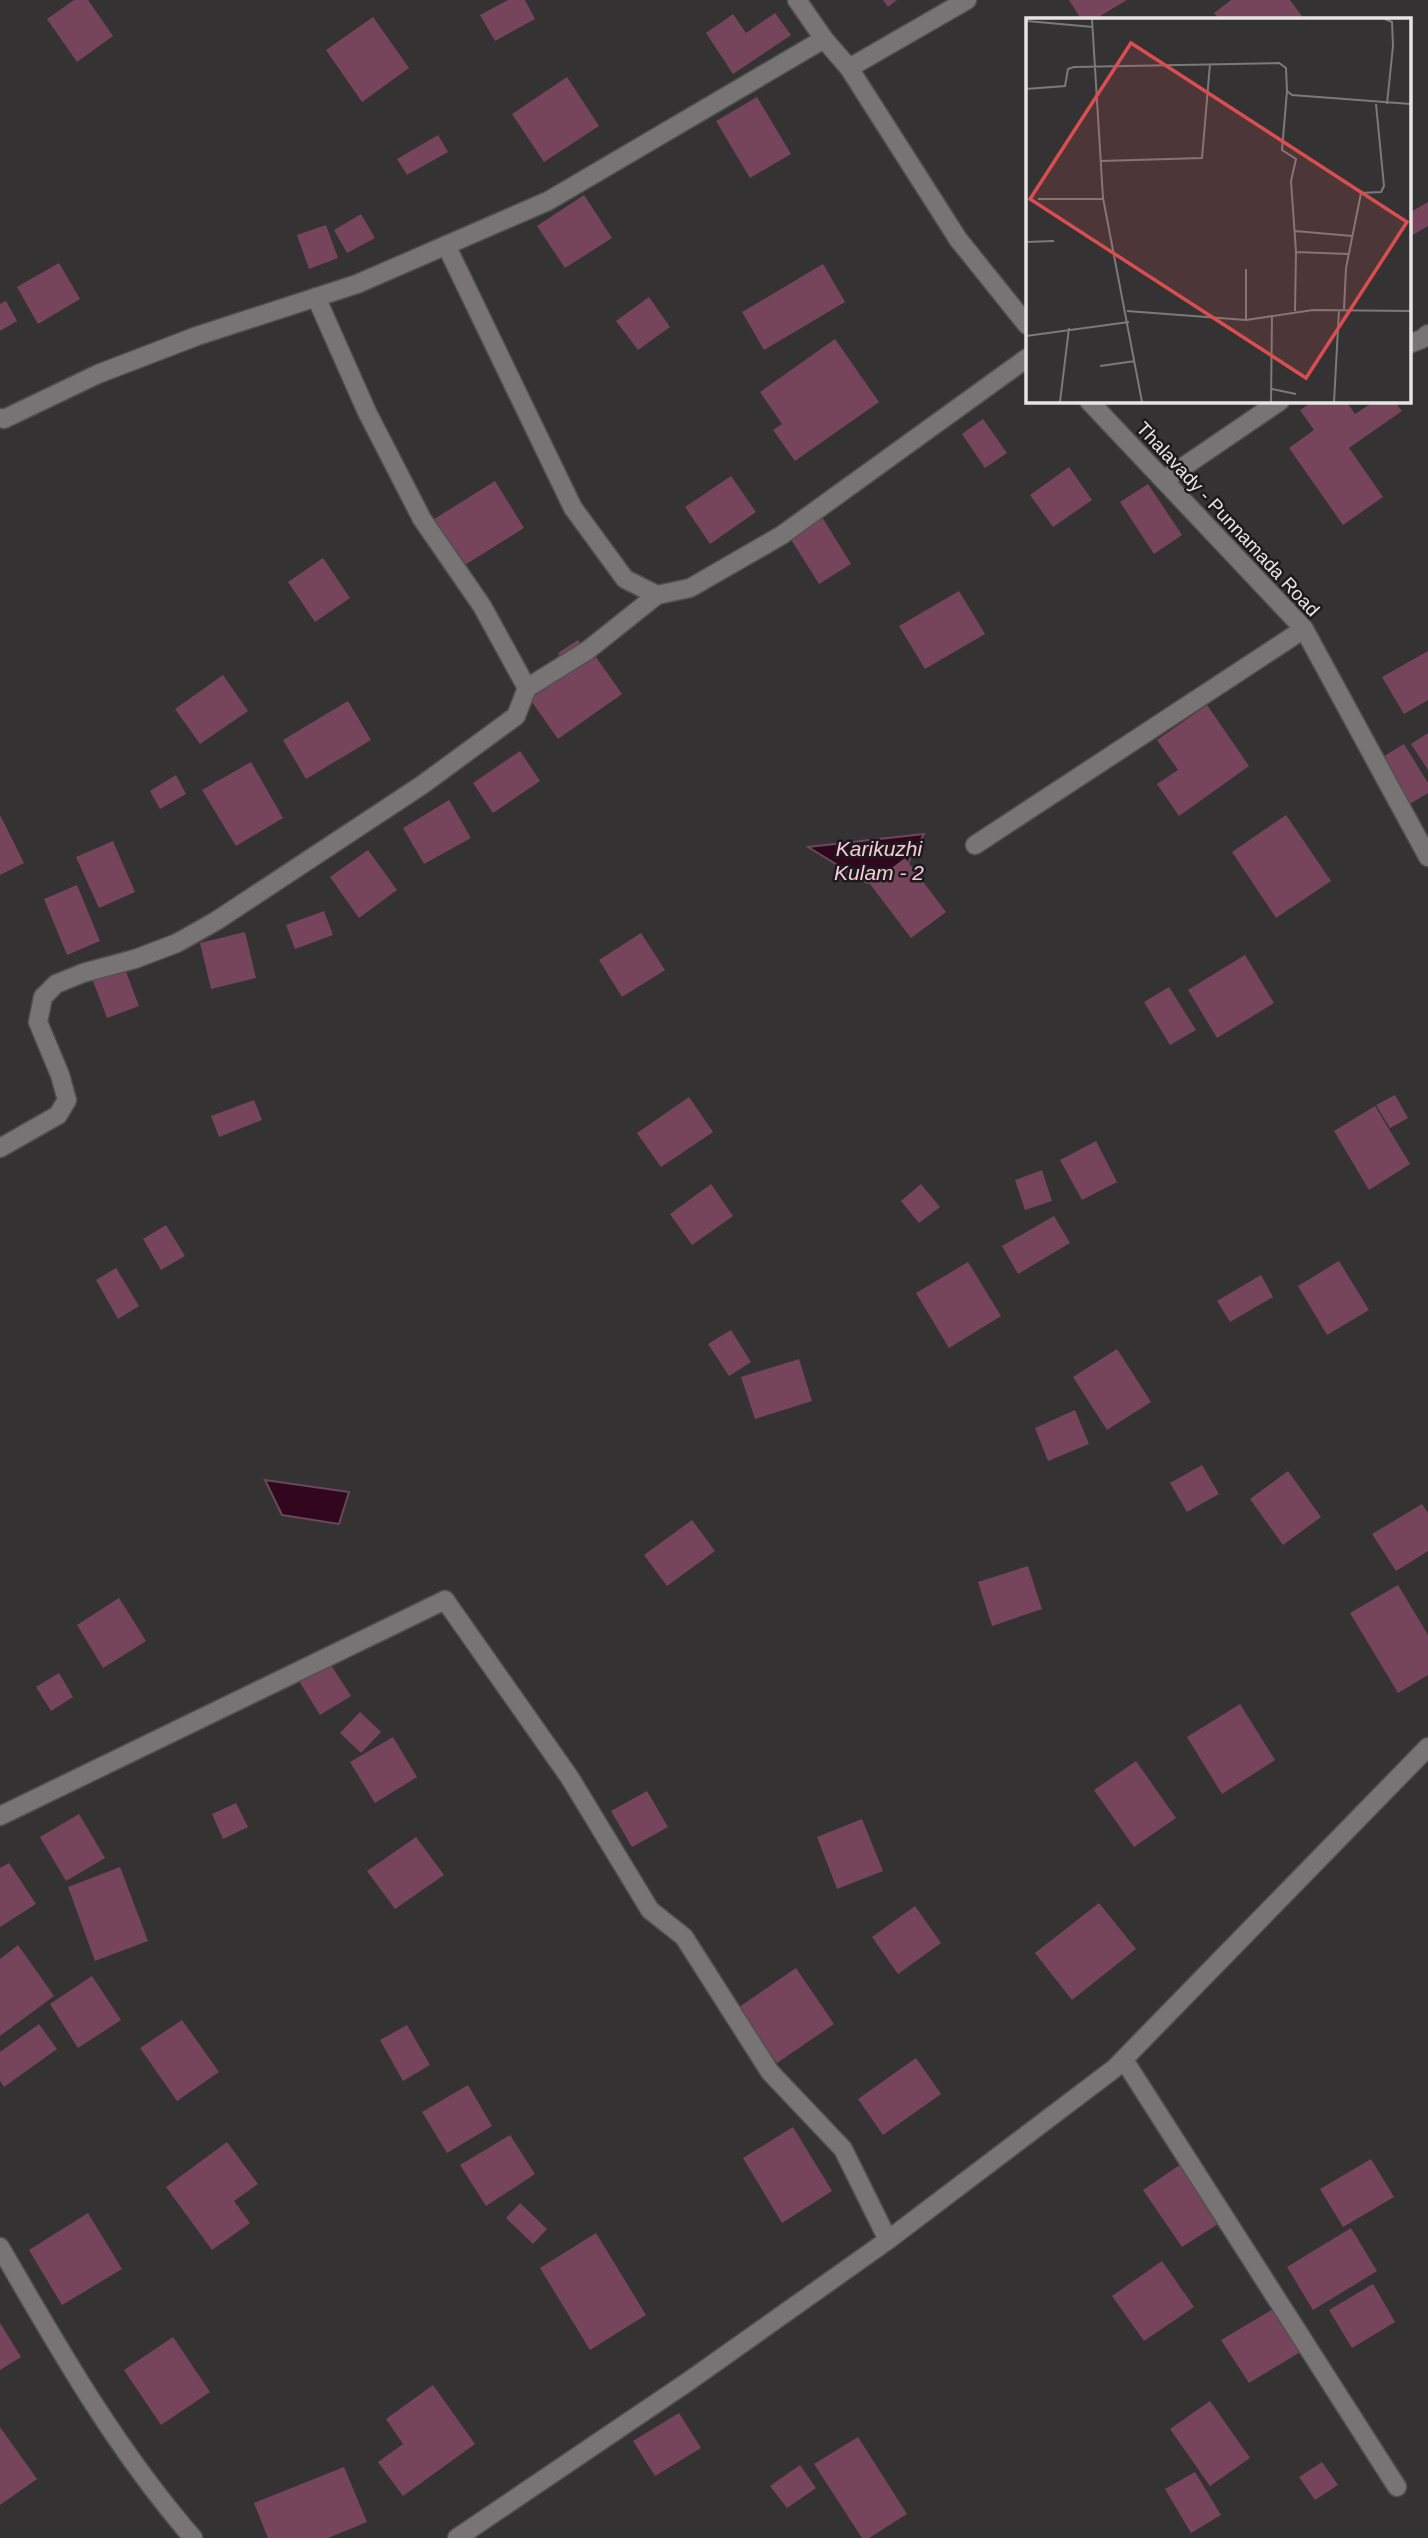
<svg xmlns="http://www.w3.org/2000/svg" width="1428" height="2538" font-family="Arial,sans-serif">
<rect width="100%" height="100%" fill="#353233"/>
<!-- water -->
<g fill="#32071e" stroke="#68495a" stroke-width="2">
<path d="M924,834L898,880L867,883L808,847Z"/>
<path d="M265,1480L349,1492L339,1524L282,1515Z"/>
</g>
<!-- building -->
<g fill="#77455b">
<path d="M74,0H88L113,36L77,62L47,19Z"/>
<path d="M508,0H525L535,19L495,41L480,15Z"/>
<path d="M883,0H897L888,7Z"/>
<path d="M1069,0H1127L1095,19H1081Z"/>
<path d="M1231,0H1290L1304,19H1219L1214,13Z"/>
<path d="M775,13L791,35L733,74L706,33L733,14L746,33Z"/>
<path d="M373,17L409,68L362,102L326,50Z"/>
<path d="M567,77L599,126L544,162L512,114Z"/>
<path d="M757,97L791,154L750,178L716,121Z"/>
<path d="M438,135L448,152L407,175L397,159Z"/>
<path d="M584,195L612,238L565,268L537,226Z"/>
<path d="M1428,202V226L1411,236L1409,231V213Z"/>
<path d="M361,214L375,238L347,253L334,230Z"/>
<path d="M326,225L338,258L309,269L297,235Z"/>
<path d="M59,263L80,299L38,324L17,287Z"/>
<path d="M823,264L845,302L764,350L742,312Z"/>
<path d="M649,297L670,327L638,350L616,321Z"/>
<path d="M6,301L17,321L0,331V304Z"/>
<path d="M835,339L879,402L795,461L773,430L782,424L760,392Z"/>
<path d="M1314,401H1346L1355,414L1375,401H1394L1402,411L1349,448L1383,497L1343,525L1289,448L1314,430L1300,410Z"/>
<path d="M983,419L1007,453L985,468L962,434Z"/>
<path d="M1069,467L1092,500L1053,527L1030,495Z"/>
<path d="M731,476L756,512L710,544L685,507Z"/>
<path d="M495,481L524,528L460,568L431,521Z"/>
<path d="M1148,484L1182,535L1154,554L1120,502Z"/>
<path d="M819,512L851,564L819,584L787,533Z"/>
<path d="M323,558L350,598L315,622L288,582Z"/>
<path d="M959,591L985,634L925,669L899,626Z"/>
<path d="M578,640L585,651L565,664L558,653Z"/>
<path d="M591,650L622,694L558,739L527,695Z"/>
<path d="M1428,651V700L1404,714L1382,677Z"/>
<path d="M223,675L248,711L200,744L175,709Z"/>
<path d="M348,701L371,740L306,779L283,740Z"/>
<path d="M1207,705L1249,766L1179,816L1157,784L1178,770L1157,740Z"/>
<path d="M1428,733V770L1411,744Z"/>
<path d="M1404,744L1428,783V793L1408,805L1381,758Z"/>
<path d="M520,751L540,781L493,813L473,783Z"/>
<path d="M251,762L283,818L236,846L202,790Z"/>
<path d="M176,775L186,794L160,809L150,791Z"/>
<path d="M449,800L471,838L424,864L403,828Z"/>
<path d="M0,815L24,863L0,875Z"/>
<path d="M1286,815L1331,881L1276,918L1232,852Z"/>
<path d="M113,841L135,892L99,908L76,857Z"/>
<path d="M368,850L397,890L359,918L330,877Z"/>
<path d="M905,858L946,912L911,938L870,884Z"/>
<path d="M77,885L100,941L67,955L44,899Z"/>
<path d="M324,911L333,935L295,949L286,925Z"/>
<path d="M245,932L256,978L211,989L200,943Z"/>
<path d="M641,933L665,970L622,997L599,960Z"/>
<path d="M1245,955L1274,1003L1217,1038L1188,990Z"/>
<path d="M125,969L139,1006L107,1018L93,981Z"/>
<path d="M1169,987L1196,1030L1170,1045L1144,1002Z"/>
<path d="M1395,1095L1408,1118L1390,1128L1376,1105Z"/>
<path d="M689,1097L713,1132L661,1167L637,1133Z"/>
<path d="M254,1100L262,1120L219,1137L211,1116Z"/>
<path d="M1375,1106L1410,1164L1369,1190L1334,1131Z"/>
<path d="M1096,1141L1117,1182L1082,1200L1060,1160Z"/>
<path d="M1042,1170L1052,1201L1025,1210L1015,1180Z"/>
<path d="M711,1184L733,1216L692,1245L670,1214Z"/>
<path d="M921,1184L940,1207L919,1223L901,1201Z"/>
<path d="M1054,1216L1070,1243L1018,1274L1002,1246Z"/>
<path d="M166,1225L185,1256L161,1270L143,1239Z"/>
<path d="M1339,1261L1369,1310L1327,1335L1298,1286Z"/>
<path d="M968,1262L1001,1316L949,1348L916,1293Z"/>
<path d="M116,1268L139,1306L118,1319L96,1280Z"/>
<path d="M1261,1275L1273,1297L1230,1322L1217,1301Z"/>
<path d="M731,1330L751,1362L729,1376L708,1344Z"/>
<path d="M1117,1349L1151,1402L1107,1430L1073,1377Z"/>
<path d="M799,1359L812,1401L755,1419L741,1377Z"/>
<path d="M1075,1410L1089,1444L1048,1461L1035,1428Z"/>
<path d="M1202,1465L1219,1494L1187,1512L1170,1483Z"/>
<path d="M1288,1471L1321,1517L1283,1545L1250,1499Z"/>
<path d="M1422,1504L1428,1513V1551L1396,1571L1372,1534Z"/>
<path d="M692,1520L715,1551L667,1586L644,1555Z"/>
<path d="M1028,1566L1042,1609L992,1626L978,1582Z"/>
<path d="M1398,1585L1428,1635V1675L1398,1693L1350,1613Z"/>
<path d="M119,1598L146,1641L103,1668L77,1625Z"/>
<path d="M329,1662L351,1696L320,1715L299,1681Z"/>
<path d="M59,1673L73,1697L51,1711L36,1687Z"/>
<path d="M1240,1704L1275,1760L1222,1794L1187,1737Z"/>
<path d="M360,1712L381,1732L361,1753L340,1733Z"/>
<path d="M393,1737L417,1777L375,1803L350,1762Z"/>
<path d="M1136,1761L1176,1818L1134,1847L1094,1790Z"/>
<path d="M647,1791L668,1827L632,1847L611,1811Z"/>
<path d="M236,1803L248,1827L223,1839L212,1814Z"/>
<path d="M79,1814L105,1858L66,1881L40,1837Z"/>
<path d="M862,1819L883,1871L837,1889L817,1837Z"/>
<path d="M416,1837L444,1875L395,1909L367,1871Z"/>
<path d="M9,1863L36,1904L0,1927V1868Z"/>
<path d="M120,1867L148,1941L95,1961L68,1887Z"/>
<path d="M1099,1903L1136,1949L1072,2000L1035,1953Z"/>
<path d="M915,1906L941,1943L898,1974L872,1937Z"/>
<path d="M18,1945L54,1996L0,2036V1959Z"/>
<path d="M796,1968L834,2024L777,2063L739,2007Z"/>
<path d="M92,1976L121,2020L78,2048L50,2004Z"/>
<path d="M182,2020L219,2072L177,2101L140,2048Z"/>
<path d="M39,2024L57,2049L4,2087L0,2081V2052Z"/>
<path d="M407,2025L430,2065L403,2081L380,2040Z"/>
<path d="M916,2058L941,2094L883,2135L858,2099Z"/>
<path d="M468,2085L492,2126L447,2153L422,2112Z"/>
<path d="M793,2127L832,2191L782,2223L743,2158Z"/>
<path d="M510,2135L535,2174L486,2206L460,2165Z"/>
<path d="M227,2142L258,2184L234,2201L250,2223L212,2250L166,2187Z"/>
<path d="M1371,2159L1394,2197L1343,2227L1320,2189Z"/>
<path d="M1181,2164L1221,2222L1182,2247L1143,2190Z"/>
<path d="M520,2203L547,2229L533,2244L506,2218Z"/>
<path d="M88,2213L122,2269L62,2305L29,2250Z"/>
<path d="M1351,2228L1377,2271L1313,2310L1287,2267Z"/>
<path d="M596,2233L646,2315L590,2350L540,2268Z"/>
<path d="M1162,2261L1194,2307L1144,2341L1112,2296Z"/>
<path d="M1373,2284L1395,2322L1352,2348L1329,2310Z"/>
<path d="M1275,2308L1302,2351L1249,2383L1221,2340Z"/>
<path d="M0,2323L21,2357L0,2370Z"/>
<path d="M173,2337L210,2392L161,2425L124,2370Z"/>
<path d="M433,2385L475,2444L403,2496L378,2462L403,2444L386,2419Z"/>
<path d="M1210,2401L1250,2458L1210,2486L1170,2429Z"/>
<path d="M679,2413L701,2448L655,2476L633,2441Z"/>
<path d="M0,2427L37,2479L0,2505Z"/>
<path d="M858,2437L907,2514L869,2538H862L814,2464Z"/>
<path d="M1322,2462L1338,2485L1315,2500L1299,2477Z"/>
<path d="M800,2465L816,2488L787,2508L770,2486Z"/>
<path d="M344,2467L367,2522L328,2538H268L254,2503Z"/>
<path d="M1195,2472L1221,2515L1191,2533L1165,2489Z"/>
</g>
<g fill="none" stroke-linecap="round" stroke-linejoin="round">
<!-- street casing -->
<g stroke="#514f50" stroke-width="21">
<g id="street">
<path d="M797,0L824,39L849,68L958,239L1027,325"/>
<path d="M849,68L967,0"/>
<path d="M446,245L573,508L625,579L657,595L690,588L782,535L1027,358"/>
<path d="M316,297L367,412L422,519L482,606L527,688"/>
<path d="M1409,344L1422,339L1428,334"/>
<path d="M1089,401L1304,629L1428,857"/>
<path d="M0,418L4,419L98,374L197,336L357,284L548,201L824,39"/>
<path d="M1164,480L1280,401"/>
<path d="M975,845L1304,629"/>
<path d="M0,1148L58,1115L67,1100L60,1075L38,1022L43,997L56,984L83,973L135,959L177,943L216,921L422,785L516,716L527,688L588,650L657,595"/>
<path d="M0,1816L445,1600L570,1778L650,1910L684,1937L770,2072L843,2149L888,2240"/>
<path d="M1124,2060L1397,2487"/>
<path d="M0,2247C59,2349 115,2448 193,2538"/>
</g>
</g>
<!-- secondary casing -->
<g stroke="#514f50" stroke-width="21">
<path id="secondary" d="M457,2538L689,2381L888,2240L1115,2068L1428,1747"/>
</g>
<!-- street -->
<use href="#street" stroke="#787476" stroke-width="18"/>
<!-- secondary -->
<use href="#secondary" stroke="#787476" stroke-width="18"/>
</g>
<g text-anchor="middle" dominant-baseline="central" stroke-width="5" stroke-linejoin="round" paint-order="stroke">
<!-- street labels -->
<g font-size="19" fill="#e6e4e5" stroke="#1c1a1b">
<text transform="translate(1228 519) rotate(47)">Thalavady - Punnamada Road</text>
</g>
<!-- water labels -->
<g font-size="21" font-style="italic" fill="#fac7db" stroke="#1c1a1b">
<text x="879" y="848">Karikuzhi<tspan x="879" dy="24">Kulam - 2</tspan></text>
</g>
</g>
<!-- overview -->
<g transform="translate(1026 18)">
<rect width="385" height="385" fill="#353233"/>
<path fill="none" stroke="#7c797a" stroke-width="2" d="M66,1L77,180L116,384M359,1L366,4L367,28L361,86M1,3L67,9M0,71L39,68L42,51L48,49L253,45L260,50L261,73L266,77L385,86M261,73L256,132L270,141L265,163L270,234M75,143L176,140L184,46M12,181H78M269,213L326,218M0,224L28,223M220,251V302M318,291L320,250L335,175L355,174L358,168L350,86M101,293L220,302L287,292L385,293M269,293L270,234L323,236M0,318L103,304M74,348L109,343M246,371L270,376M34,384L43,310M245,384L246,297M308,384L313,292"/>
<path fill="#d94e4e" fill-opacity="0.15" stroke="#d94e4e" stroke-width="3.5" d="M105,25L381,204L280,360L4,181Z"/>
<rect width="385" height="385" fill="none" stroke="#e6e4e5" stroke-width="3.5"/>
</g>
</svg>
